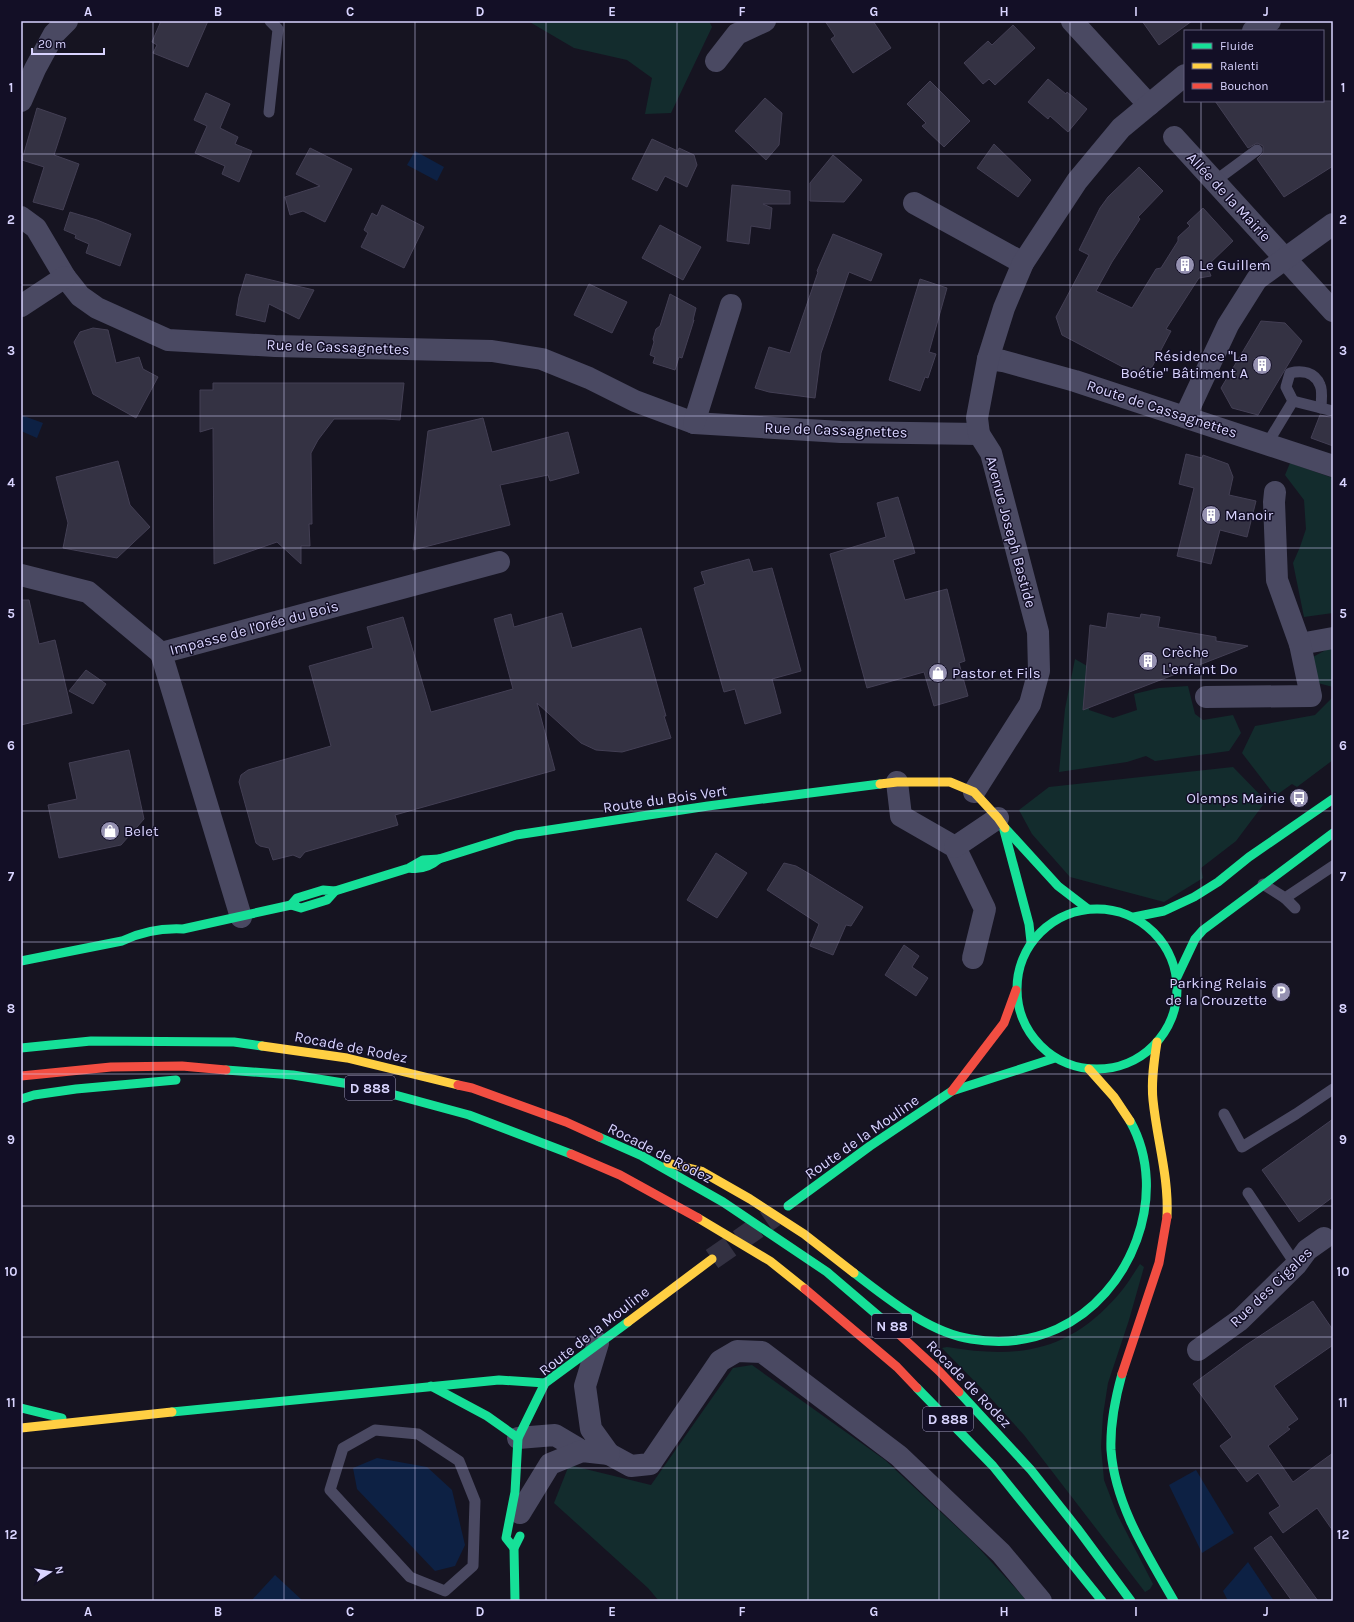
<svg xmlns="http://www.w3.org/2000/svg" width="1354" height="1622" font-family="Karla,sans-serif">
<rect width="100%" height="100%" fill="#161421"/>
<!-- green -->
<g fill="#132c2d">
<path d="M528,21H709L712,27L671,113L645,114L652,78L627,60L574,48Z"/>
<path d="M1290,463L1333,478V613L1304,617L1293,563L1300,547L1306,529L1304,500L1285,475Z"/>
<path d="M1333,646V687L1314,682L1313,657Z"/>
<path d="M1075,659L1094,670L1089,710L1113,718L1137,710L1134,694L1159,688L1188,686L1195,714L1203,720L1233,715L1241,733L1229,751L1155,761L1146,756L1127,762L1059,772L1065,709Z"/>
<path d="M1333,697V760L1297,787L1292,784L1275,796L1242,753L1255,726L1315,715Z"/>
<path d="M1233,767L1266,801L1236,841L1201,868L1203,878L1164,902L1070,877L1032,834L1019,810L1049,787Z"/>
<path d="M1140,1264L1144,1267L1129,1320L1108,1383L1103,1415L1101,1447L1104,1480L1117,1514L1153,1584L1150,1589L1145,1592L1024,1435L986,1393L942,1348L947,1347C1019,1359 1069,1352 1119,1294C1127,1285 1133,1274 1140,1264Z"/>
<path d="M752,1365L885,1460L976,1545L1027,1601H659L648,1588L554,1503L569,1465L651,1485L733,1368Z"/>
</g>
<!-- water -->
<g fill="#0d2144">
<path d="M415,151L444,167L437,181L407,165Z"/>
<path d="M21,415L43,423L37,438L21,431Z"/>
<path d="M377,1458L427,1467L452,1490L465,1545L455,1566L435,1571L357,1489L353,1468Z"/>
<path d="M1196,1470L1234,1533L1202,1553L1169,1485Z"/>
<path d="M1248,1562L1274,1601H1228L1223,1591Z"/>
<path d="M275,1575L303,1601H251Z"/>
</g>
<!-- building -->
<g fill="#343243" stroke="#433f54">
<path d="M161,21H208L188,67L153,53L157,45L152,42Z"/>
<path d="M825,21H873L891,48L853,73L831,39L835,36Z"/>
<path d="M1142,21H1192L1159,45Z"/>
<path d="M1013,25L1035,48L995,85L989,79L983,84L964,63L988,41L992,45Z"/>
<path d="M1048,79L1066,94L1067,92L1087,109L1068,132L1050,116L1048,119L1028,102Z"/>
<path d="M930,81L970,121L944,147L922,126L926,123L907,104Z"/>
<path d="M206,93L230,104L220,128L238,137L235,144L252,151L239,182L222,174L225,166L195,153L207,126L194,120Z"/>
<path d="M765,98L782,113L779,145L766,160L735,131Z"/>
<path d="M1215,101H1333V166L1284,197L1257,159L1263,153V146L1257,143L1248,148Z"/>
<path d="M37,108L66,118L54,155L79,164L63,210L33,202L44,167L22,160Z"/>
<path d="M652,139L678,151L679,148L694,155L697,165L687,187L665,176L657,191L632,179Z"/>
<path d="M994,144L1031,180L1018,197L977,168Z"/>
<path d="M310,148L352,169L325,222L303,211L290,215L285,197L320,186L296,174Z"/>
<path d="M833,155L862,180L844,202L810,201V183Z"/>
<path d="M1139,167L1163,191L1138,217L1140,219L1112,262L1096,291L1132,308L1156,269L1161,268L1178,241V237L1190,226L1187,223L1203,208L1233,241L1207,266L1211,276L1199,278L1193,287L1166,329L1171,331L1152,367L1136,374L1062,335L1056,317L1089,255L1079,250L1100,208L1108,197Z"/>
<path d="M732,185L790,191V204H763L772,208L770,229L751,226L749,244L727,241Z"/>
<path d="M382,205L424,227L404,268L361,247L368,233L364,230L372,213L377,216Z"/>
<path d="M70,212L97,220L131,234L120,266L86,253L89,244L75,238L76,235L64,230Z"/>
<path d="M660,225L701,247L683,280L642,258Z"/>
<path d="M833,234L882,254L871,281L849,272L821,353L815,398L769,392L755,388L769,347L790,353L818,272L817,271Z"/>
<path d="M246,274L284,283L314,290L299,319L269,304L265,322L236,315L239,297Z"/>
<path d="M920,279L947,288L929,352L936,354L928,378L925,377L920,391L889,380Z"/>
<path d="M589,284L627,302L612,333L574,315Z"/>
<path d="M670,294L696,308L693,320H694L682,358L679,357L675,370L653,363L655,357L650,355L654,342L653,339L656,329L660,326Z"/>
<path d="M1261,321L1285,323L1302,341L1258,415L1232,408L1221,388Z"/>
<path d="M93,328L108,330L116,363L139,357L143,369L158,377L136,418L93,394L74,342L80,332Z"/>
<path d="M213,383H404L400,420L385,419H334L318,440L311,453L312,524H309L310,546H301V564L277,542L214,564L213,428L200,432V390H213Z"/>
<path d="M1320,415L1333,418V446L1311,438Z"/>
<path d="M483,418L492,452L568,432L579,473L550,481L548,475L500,485L510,525L413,550L428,431Z"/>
<path d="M1186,454L1202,458L1203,455L1228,464L1233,477L1229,495L1256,501L1247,537L1220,530L1211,564L1177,556L1194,488L1179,484Z"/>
<path d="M118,461L130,505L150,527L117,558L63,548L68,523L56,477Z"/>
<path d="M898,497L915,553L893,560L905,600L947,589L965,661L959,663L968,696L934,706L924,672L867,688L830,554L886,537L877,503Z"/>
<path d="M749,559L753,572L772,568L801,671L772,679L781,713L745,724L735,689L724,692L694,588L705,584L701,572Z"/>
<path d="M21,600H29L39,644L55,640L72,713L21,725Z"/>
<path d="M562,613L572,648L641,628L666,716H664L671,738L622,752L596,750L581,743L537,703L555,770L395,815L398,825L305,852L300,858L293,855L273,860L269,848L260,846L256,843L239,782L241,775L248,770L331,746L309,666L373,648L367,627L403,617L431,712L513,689L494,619L511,614L514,627Z"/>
<path d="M1108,613L1140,618L1141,614L1160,617L1158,627L1216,637V641L1248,646L1083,710L1090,625L1106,628Z"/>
<path d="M86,670L106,684L93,704L69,691Z"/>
<path d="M129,750L144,819L121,845L59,858L48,805L77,799L69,763Z"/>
<path d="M716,853L747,873L717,918L687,900Z"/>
<path d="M784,863L796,866L813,876L863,907L851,926L846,925L833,955L810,946L819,924L767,890Z"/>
<path d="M904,945L919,956L912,967L928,978L916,996L885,975Z"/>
<path d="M1333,1119V1197L1299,1222L1262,1170Z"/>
<path d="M1313,1301L1333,1330V1345L1274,1386L1298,1419L1287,1427L1290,1429L1268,1446L1293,1482L1333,1453V1531L1317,1508L1283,1533L1269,1513L1280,1506L1258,1473L1247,1482L1220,1446L1232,1437L1193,1384L1246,1345Z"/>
<path d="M1271,1536L1318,1601H1292L1254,1548Z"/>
</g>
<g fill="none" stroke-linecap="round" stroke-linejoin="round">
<!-- secondary-tunnel -->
<path stroke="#333142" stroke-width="22" stroke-dasharray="22 11" stroke-linecap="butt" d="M712,1259L774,1216"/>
<!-- lane -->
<g stroke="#4a4962" stroke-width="11">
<path d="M269,112L278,29L270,21"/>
<path d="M1215,181L1257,150"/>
<path d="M1293,401L1286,387L1290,373C1302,370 1315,372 1320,385C1323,391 1321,402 1321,408"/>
<path d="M1267,444L1293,401L1333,411"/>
<path d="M1263,884L1285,898L1333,866"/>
<path d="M1285,898L1295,908"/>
<path d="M1224,1114L1242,1147L1296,1114L1333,1089"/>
<path d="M1248,1193L1296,1265"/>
<path d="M375,1430L418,1434L459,1461L475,1501L473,1566L445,1591L410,1577L330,1490L343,1448Z"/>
</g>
<!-- street -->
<g stroke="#4a4962" stroke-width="22">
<path d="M1072,21L1149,105"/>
<path d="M1253,31L1270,21"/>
<path d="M716,61L737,34L765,21"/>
<path d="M21,101L35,69L54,34L67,21"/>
<path d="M1174,137L1333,311"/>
<path d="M914,203L1023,263"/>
<path d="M21,217L36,228L65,277L80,296L97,308L168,340L275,346L492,351L542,359L589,378L635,401L694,423L841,432L979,434"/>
<path d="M21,306L65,277"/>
<path d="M988,359L1003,361L1075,381L1333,466"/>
<path d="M1185,417L1228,325L1257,279L1333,224"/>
<path d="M694,423L731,305"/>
<path d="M21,575L88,592L161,653"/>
<path d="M1300,644L1333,638"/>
<path d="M1206,697L1311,696L1300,644L1277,580L1274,502L1275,492"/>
<path d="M897,782L901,816L955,847L985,909L973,958"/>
<path d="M974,792L1030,704L1039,671L1038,632L991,453L979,434L977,418L988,359L1004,308L1023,263L1077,181L1121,128L1185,75"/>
<path d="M955,847L998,818"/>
<path d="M241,917L161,653L499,562"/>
<path d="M1198,1350L1240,1320L1296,1265L1307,1250L1324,1238"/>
<path d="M518,1438L555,1435L582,1451"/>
<path d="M609,1454L631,1466L650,1464L720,1361L737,1351L762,1352L899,1456L1001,1553L1041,1601"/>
<path d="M520,1513L550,1464L582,1451L609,1454L591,1429L585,1386L598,1343"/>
</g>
<!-- fast -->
<g stroke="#16e098" stroke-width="9">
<path d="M1005,828L1058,886L1088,909"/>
<path d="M1004,830L1029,924L1031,942"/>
<path d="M439,859L516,835L708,806L880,784"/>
<path d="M323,890L335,891L327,900L301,908L291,905L297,898Z"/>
<path d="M335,891L409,868L423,860L439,859C430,867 421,870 409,868"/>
<circle cx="1097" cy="989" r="80"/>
<path d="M1134,917L1164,911L1194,897L1218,882L1249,857L1333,799"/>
<path d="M21,961L122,941C141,932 162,928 183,929L291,905"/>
<path d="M1177,977L1195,939L1203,930L1333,833"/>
<path d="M21,1048L91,1041L234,1042L262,1046"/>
<path d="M226,1070L293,1075L362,1086L469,1115L571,1154"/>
<path d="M21,1099L34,1095L76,1089L176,1080"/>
<path d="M599,1137L642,1156L723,1202L827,1272L889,1325"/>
<path d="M788,1206L870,1146L952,1091L1055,1058"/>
<path d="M854,1273C887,1298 929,1333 971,1339C1000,1344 1030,1341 1057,1329C1131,1296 1171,1194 1130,1121"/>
<path d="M1122,1374C1115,1399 1110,1424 1111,1450C1115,1505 1147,1554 1174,1601"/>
<path d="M431,1386L487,1416L518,1438"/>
<path d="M917,1388L993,1466L1102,1601"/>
<path d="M959,1392L1031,1470L1077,1528L1131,1601"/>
<path d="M21,1408L62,1418"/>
<path d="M172,1412L499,1380L545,1383"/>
<path d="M514,1548L506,1538L515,1492L518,1438L545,1383L628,1322"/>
<path d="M515,1601L514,1548L520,1536"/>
</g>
<!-- slow -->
<g stroke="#ffcf43" stroke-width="9">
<path d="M880,784L897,782H950L974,792L998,818L1005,828"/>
<path d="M1157,1042C1154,1061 1151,1081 1153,1100C1157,1140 1169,1177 1167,1217"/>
<path d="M262,1046L347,1058L458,1085"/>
<path d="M1089,1069L1114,1097L1130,1121"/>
<path d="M668,1163L701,1171L750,1199L804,1234L854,1273"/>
<path d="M698,1218L770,1261L805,1289"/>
<path d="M628,1322L712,1259"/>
<path d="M21,1428L172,1412"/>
</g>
<!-- jam -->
<g stroke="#f24e42" stroke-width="9">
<path d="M21,1076L111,1067L182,1066L226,1070"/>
<path d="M458,1085L472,1088L566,1122L599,1137"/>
<path d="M952,1091L1004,1023L1016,990"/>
<path d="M571,1154L620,1175L698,1218"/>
<path d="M805,1289L897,1367L917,1388"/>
<path d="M889,1325L939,1371L959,1392"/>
<path d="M1122,1374L1159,1263L1167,1217"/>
</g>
</g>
<!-- grid -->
<path fill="none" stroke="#d9d4ff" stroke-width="1" stroke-opacity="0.55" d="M153,21V1601M284,21V1601M415,21V1601M546,21V1601M677,21V1601M808,21V1601M939,21V1601M1070,21V1601M1201,21V31M1201,101V1601M21,154H1333M21,285H1333M21,416H1333M21,548H1333M21,680H1333M21,811H1333M21,942H1333M21,1074H1333M21,1206H1333M21,1337H1333M21,1468H1333"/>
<!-- icons -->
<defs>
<g id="building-disc" transform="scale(1)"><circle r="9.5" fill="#9591b1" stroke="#130f26"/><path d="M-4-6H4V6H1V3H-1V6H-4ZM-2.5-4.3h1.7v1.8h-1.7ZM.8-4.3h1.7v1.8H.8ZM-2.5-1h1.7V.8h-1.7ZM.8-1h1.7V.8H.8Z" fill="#fff"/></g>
<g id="shop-disc" transform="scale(1)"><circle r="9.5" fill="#9591b1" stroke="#130f26"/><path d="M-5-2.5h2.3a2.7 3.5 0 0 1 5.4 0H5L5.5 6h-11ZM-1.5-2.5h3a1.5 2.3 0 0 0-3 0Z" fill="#fff"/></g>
<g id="bus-disc" transform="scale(1)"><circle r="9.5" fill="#9591b1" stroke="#130f26"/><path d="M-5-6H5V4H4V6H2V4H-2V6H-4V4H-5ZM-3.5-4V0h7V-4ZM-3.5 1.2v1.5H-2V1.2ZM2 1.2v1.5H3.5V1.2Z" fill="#fff"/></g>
<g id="parking-disc" transform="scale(1)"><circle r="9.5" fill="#9591b1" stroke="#130f26"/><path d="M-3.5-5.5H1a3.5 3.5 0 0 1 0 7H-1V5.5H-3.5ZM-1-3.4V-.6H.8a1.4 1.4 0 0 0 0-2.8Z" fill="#fff"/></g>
</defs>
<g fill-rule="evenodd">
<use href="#building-disc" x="1185" y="265"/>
<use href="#building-disc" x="1262" y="365"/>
<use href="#building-disc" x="1211" y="515"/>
<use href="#building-disc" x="1148" y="661"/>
<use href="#shop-disc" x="938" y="673"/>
<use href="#bus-disc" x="1299" y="798"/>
<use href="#shop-disc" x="110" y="831"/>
<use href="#parking-disc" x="1281" y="992"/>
</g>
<g text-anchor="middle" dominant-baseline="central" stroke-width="3" stroke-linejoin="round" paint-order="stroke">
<!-- shield labels -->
<g fill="#130f26" stroke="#9e99be" stroke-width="1">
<rect x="345" y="1076" width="50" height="24" rx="3"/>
<rect x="872" y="1314" width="40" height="24" rx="3"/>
<rect x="923" y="1407" width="50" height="24" rx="3"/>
</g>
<g font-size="14" font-weight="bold" fill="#d9d4ff">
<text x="370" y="1088">D 888</text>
<text x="892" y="1326">N 88</text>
<text x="948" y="1419">D 888</text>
</g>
<!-- street labels -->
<g font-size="15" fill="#d9d4ff" stroke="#130f26">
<text transform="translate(1229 197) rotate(47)">Allée de la Mairie</text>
<text transform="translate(338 347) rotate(2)">Rue de Cassagnettes</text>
<text transform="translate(1162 409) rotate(18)">Route de Cassagnettes</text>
<text transform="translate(836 430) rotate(2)">Rue de Cassagnettes</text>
<text transform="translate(1011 532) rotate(75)">Avenue Joseph Bastide</text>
<text transform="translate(254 628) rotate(-15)">Impasse de l'Orée du Bois</text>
<text transform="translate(665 799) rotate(-8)">Route du Bois Vert</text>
<text transform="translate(351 1047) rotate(11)">Rocade de Rodez</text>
<text transform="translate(862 1137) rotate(-35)">Route de la Mouline</text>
<text transform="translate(660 1153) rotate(27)">Rocade de Rodez</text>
<text transform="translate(1271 1287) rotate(-44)">Rue des Cigales</text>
<text transform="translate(594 1331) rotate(-38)">Route de la Mouline</text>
<text transform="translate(969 1384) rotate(46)">Rocade de Rodez</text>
</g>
<!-- poi labels -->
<g font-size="15" fill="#d9d4ff" stroke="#130f26" text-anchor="start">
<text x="1199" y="265">Le Guillem</text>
<text x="1248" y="356" text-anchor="end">Résidence "La<tspan x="1248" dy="17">Boétie" Bâtiment A</tspan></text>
<text x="1225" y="515">Manoir</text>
<text x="1162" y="652">Crèche<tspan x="1162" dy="17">L'enfant Do</tspan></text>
<text x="952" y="673">Pastor et Fils</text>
<text x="1285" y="798" text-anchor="end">Olemps Mairie</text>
<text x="124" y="831">Belet</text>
<text x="1267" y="983" text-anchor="end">Parking Relais<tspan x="1267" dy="17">de la Crouzette</tspan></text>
</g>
</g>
<!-- border -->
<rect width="1354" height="1622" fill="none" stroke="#130f26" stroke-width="44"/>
<!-- legend -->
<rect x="1184" y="30" width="140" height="72" fill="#130f26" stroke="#625e7d"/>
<rect x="1192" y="43" width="20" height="6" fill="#16e098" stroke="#625e7d"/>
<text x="1220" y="50" font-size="12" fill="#d9d4ff">Fluide</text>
<rect x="1192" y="63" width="20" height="6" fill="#ffcf43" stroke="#625e7d"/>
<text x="1220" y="70" font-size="12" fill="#d9d4ff">Ralenti</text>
<rect x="1192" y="83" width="20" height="6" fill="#f24e42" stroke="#625e7d"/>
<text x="1220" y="90" font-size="12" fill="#d9d4ff">Bouchon</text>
<!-- north arrow -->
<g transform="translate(50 1572) rotate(78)" stroke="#130f26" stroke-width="3" paint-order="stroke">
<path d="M0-3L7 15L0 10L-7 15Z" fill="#d9d4ff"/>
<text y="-6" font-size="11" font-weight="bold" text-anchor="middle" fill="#d9d4ff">N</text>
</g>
<!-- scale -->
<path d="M32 48v6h72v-6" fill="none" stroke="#d9d4ff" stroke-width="2"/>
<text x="38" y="48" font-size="12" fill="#d9d4ff" stroke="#130f26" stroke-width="3" paint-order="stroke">20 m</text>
<rect x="22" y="22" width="1310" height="1578" fill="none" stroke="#d9d4ff" stroke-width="1.5"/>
<g font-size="13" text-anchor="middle" font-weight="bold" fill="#d9d4ff">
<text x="88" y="16">A</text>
<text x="218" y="16">B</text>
<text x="350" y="16">C</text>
<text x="480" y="16">D</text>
<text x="612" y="16">E</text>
<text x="742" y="16">F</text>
<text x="874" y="16">G</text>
<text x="1004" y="16">H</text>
<text x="1136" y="16">I</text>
<text x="1266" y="16">J</text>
<text x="11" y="92">1</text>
<text x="1343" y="92">1</text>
<text x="11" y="224">2</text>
<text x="1343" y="224">2</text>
<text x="11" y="355">3</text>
<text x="1343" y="355">3</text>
<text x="11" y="487">4</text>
<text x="1343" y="487">4</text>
<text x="11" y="618">5</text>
<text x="1343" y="618">5</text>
<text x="11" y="750">6</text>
<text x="1343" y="750">6</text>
<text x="11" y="881">7</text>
<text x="1343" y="881">7</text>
<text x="11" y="1013">8</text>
<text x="1343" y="1013">8</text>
<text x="11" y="1144">9</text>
<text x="1343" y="1144">9</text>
<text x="11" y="1276">10</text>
<text x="1343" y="1276">10</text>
<text x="11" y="1407">11</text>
<text x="1343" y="1407">11</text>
<text x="11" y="1539">12</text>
<text x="1343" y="1539">12</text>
<text x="88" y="1616">A</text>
<text x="218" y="1616">B</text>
<text x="350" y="1616">C</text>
<text x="480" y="1616">D</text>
<text x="612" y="1616">E</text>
<text x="742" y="1616">F</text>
<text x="874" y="1616">G</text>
<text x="1004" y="1616">H</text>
<text x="1136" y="1616">I</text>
<text x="1266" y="1616">J</text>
</g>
</svg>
